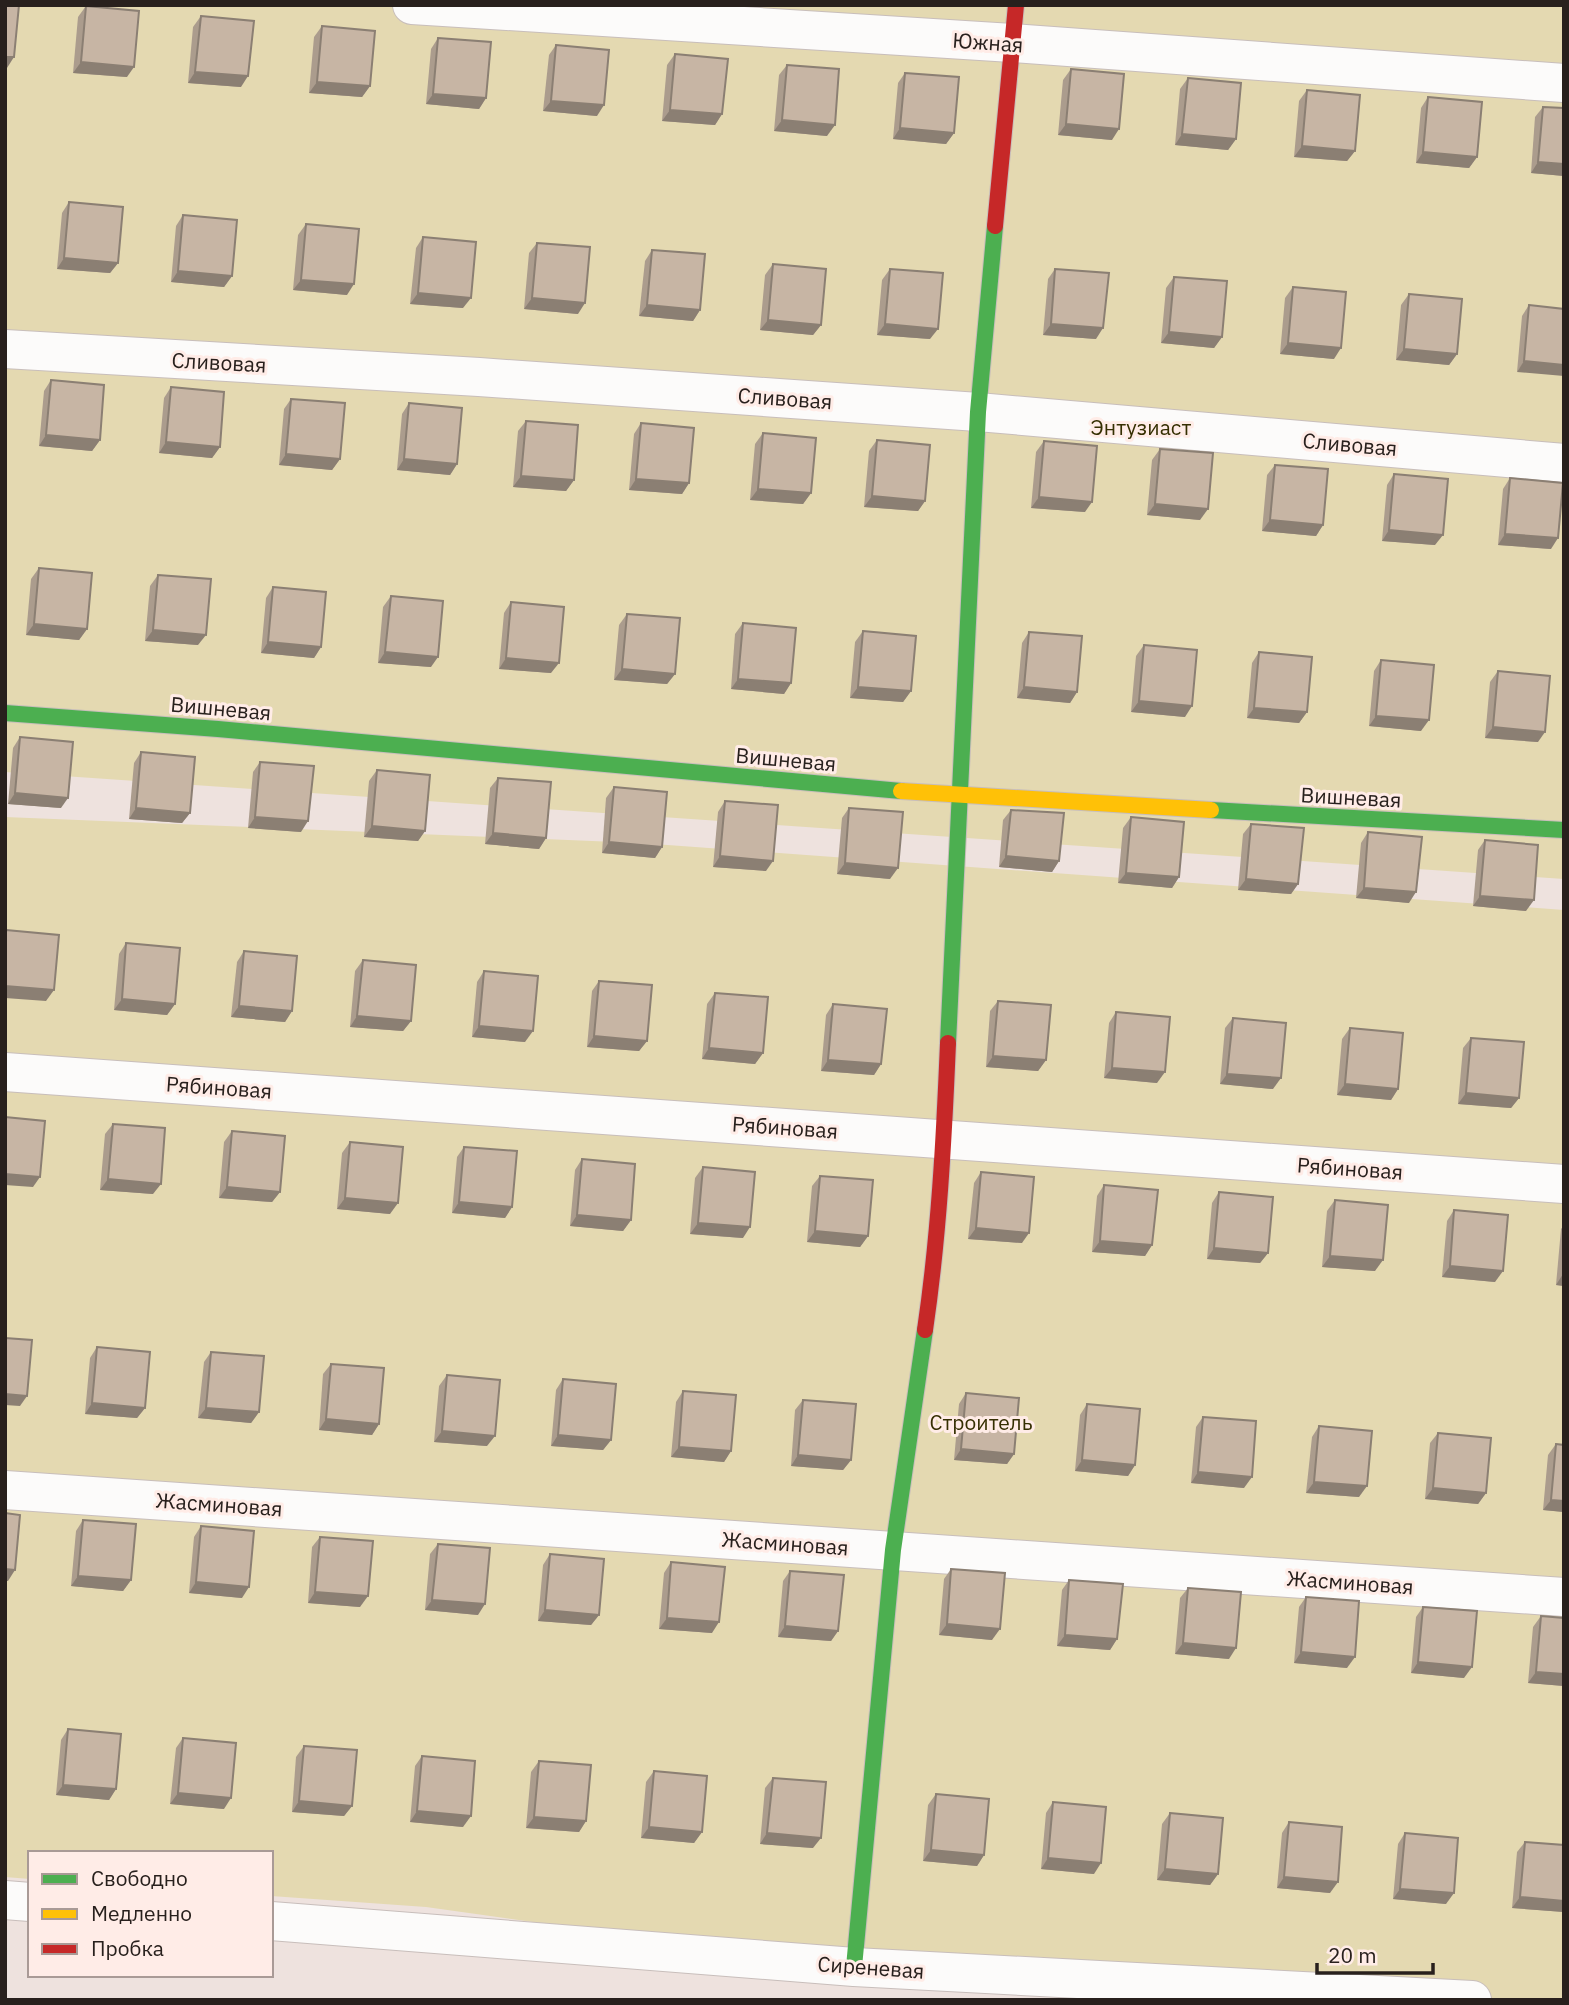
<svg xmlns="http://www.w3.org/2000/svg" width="1569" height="2005" font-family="'IBM Plex Sans',sans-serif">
<rect width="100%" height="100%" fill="#eee2de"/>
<!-- green -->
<g fill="#e4d9b1">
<path d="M5,5H1564V879L5,772Z"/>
<path d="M5,817L640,843L1564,910V2000H1289L854,1967L426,1907L271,1896V1853H30V1879L5,1877Z"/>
</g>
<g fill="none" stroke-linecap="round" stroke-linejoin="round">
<!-- street casing -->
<g stroke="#c8bebb" stroke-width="40">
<g id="street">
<path d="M412,5L1012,43L1564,83"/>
<path d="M5,349L479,377L978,412L1564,463"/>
<path d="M5,1072L1564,1184"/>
<path d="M5,1490L1564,1597"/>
<path d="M5,1900L30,1902"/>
<path d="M271,1921L854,1967L1472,2000"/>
</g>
</g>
<!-- fast casing -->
<g stroke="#c8bebb" stroke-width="18">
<g id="fast">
<path d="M5,713L218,729L901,791"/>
<path d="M1211,810L1564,830"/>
<path d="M948,1043L978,412L995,226"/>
<path d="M854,1967L893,1550L925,1330"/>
</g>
</g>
<!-- slow casing -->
<g stroke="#c8bebb" stroke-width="18">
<path id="slow" d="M901,791L1211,810"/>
</g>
<!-- jam casing -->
<g stroke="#c8bebb" stroke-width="18">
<g id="jam">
<path d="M995,226L1016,5"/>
<path d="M925,1330C939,1235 944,1139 948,1043"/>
</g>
</g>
<!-- street -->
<use href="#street" stroke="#fcfbfa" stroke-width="38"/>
<!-- fast -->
<use href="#fast" stroke="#4caf50" stroke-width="16"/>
<!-- slow -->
<use href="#slow" stroke="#ffc107" stroke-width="16"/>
<!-- jam -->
<use href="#jam" stroke="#c62828" stroke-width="16"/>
</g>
<!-- wall -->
<g fill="#ab9c8d">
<path d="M86,6L127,77L73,73L78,17Z"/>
<path d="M201,16L241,87L188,83L193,27Z"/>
<path d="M322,26L370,86L362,97L309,93L314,37Z"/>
<path d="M438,38L486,98L479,109L426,104L431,49Z"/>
<path d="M556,45L597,116L543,111L549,55Z"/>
<path d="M675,54L722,114L715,125L662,121L667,65Z"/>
<path d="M787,65L827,136L774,131L779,75Z"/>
<path d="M1071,69L1112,140L1058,135L1063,80Z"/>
<path d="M905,73L954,133L946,144L893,139L898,83Z"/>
<path d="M1188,78L1236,139L1228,150L1175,145L1180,89Z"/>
<path d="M1307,90L1355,151L1347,161L1294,157L1299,101Z"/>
<path d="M1428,97L1477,157L1469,168L1416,163L1421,108Z"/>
<path d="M1543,107L1564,108V176L1531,173L1535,117Z"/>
<path d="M69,202L118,263L110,273L57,269L62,213Z"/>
<path d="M183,215L232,276L224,287L171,282L176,226Z"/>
<path d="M306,224L347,295L293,290L298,235Z"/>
<path d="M423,237L463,308L410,304L416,248Z"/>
<path d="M537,243L578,314L524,309L529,253Z"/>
<path d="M652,250L700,310L693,321L639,316L645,261Z"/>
<path d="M773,264L821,325L813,335L760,330L765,275Z"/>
<path d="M890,269L930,339L877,335L882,280Z"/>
<path d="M1055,269L1096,339L1043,335L1048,279Z"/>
<path d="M1174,277L1222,337L1214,348L1161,343L1166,288Z"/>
<path d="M1293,287L1334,359L1280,354L1285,298Z"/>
<path d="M1409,294L1457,354L1449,365L1396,360L1401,305Z"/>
<path d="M1529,305L1564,309L1517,372L1522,316Z"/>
<path d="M51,380L100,440L92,451L39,446L44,391Z"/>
<path d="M171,387L220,447L212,458L159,453L164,398Z"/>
<path d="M291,399L340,459L332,470L279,465L284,409Z"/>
<path d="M409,403L457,464L450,475L397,470L402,414Z"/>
<path d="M526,421L574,480L566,491L513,487L518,431Z"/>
<path d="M641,423L689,483L682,494L629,490L634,434Z"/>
<path d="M763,433L811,493L803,504L750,500L755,444Z"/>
<path d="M877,440L925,501L918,511L864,507L869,451Z"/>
<path d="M1044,441L1085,512L1031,508L1036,452Z"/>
<path d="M1160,449L1200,520L1147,515L1152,460Z"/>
<path d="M1275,465L1323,525L1316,536L1262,531L1267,475Z"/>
<path d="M1394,474L1435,545L1382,541L1387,485Z"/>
<path d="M1510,478L1551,549L1498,545L1503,489Z"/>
<path d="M39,568L87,629L79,640L26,635L31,579Z"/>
<path d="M158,575L198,645L145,641L150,586Z"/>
<path d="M273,587L321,647L314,658L261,653L266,598Z"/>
<path d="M391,596L431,667L378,663L383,607Z"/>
<path d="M511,602L551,673L499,669L504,613Z"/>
<path d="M627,614L675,674L667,684L614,680L619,625Z"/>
<path d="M743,623L791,683L784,694L731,689L735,634Z"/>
<path d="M863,631L911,691L903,702L850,698L855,642Z"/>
<path d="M1029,632L1077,692L1070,703L1017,698L1022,643Z"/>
<path d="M1144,645L1185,717L1131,712L1136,656Z"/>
<path d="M1259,652L1307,712L1299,723L1247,718L1252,663Z"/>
<path d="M1381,660L1421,731L1369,726L1374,671Z"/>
<path d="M1498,671L1538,742L1485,738L1490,682Z"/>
<path d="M20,737L61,808L8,804L13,748Z"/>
<path d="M141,752L190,813L182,823L129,819L134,763Z"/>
<path d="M260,762L301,832L248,828L253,772Z"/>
<path d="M377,770L425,831L418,841L364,837L369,781Z"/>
<path d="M498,778L546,838L539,849L485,844L490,788Z"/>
<path d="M614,787L662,847L655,858L602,853L606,798Z"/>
<path d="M725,801L766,871L713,867L718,812Z"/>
<path d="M849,808L890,879L837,874L842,818Z"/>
<path d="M1011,810L1059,861L1052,872L999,867L1003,820Z"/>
<path d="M1131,817L1179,877L1172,888L1118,883L1123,828Z"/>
<path d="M1251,824L1298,884L1291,894L1238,890L1243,834Z"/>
<path d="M1368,832L1409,903L1356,898L1361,843Z"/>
<path d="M1485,840L1526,911L1473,906L1478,850Z"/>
<path d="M126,943L175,1004L167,1015L114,1010L119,954Z"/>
<path d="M244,951L292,1011L285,1022L231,1017L237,962Z"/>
<path d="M363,960L411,1021L403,1031L350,1027L355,971Z"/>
<path d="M484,971L525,1042L472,1037L477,982Z"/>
<path d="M599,981L647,1041L639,1051L587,1047L592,991Z"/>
<path d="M715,993L763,1053L755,1064L702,1059L707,1004Z"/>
<path d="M998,1001L1046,1060L1038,1071L986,1067L990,1011Z"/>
<path d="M833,1004L881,1064L874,1075L821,1071L826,1015Z"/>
<path d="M1116,1012L1157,1083L1104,1078L1109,1023Z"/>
<path d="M1233,1018L1273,1089L1220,1084L1225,1028Z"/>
<path d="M1350,1028L1398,1089L1391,1100L1337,1095L1342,1039Z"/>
<path d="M1471,1038L1519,1098L1511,1108L1458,1104L1463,1048Z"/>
<path d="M113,1124L153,1194L100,1190L105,1134Z"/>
<path d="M232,1131L280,1192L272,1202L219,1198L224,1142Z"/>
<path d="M350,1142L390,1214L337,1209L342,1153Z"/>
<path d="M464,1147L512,1207L505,1218L452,1213L457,1157Z"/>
<path d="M582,1159L631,1220L623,1231L570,1226L575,1170Z"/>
<path d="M703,1167L743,1238L690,1234L695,1178Z"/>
<path d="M981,1172L1022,1243L968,1239L974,1183Z"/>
<path d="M820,1176L868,1236L860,1247L807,1242L812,1186Z"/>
<path d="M1104,1185L1152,1245L1145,1256L1092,1252L1097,1196Z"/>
<path d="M1219,1192L1268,1253L1260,1263L1207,1259L1212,1203Z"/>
<path d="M1335,1200L1375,1271L1322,1267L1327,1211Z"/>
<path d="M1454,1210L1495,1282L1442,1277L1447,1221Z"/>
<path d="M1564,1225V1286L1556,1285L1561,1229Z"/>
<path d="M97,1347L145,1408L137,1418L85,1414L90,1358Z"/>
<path d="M211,1352L259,1412L251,1423L198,1418L204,1362Z"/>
<path d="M331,1364L379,1424L372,1435L319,1430L323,1374Z"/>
<path d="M447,1375L487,1446L434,1442L439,1386Z"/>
<path d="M563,1379L611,1440L603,1450L551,1446L556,1390Z"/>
<path d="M683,1391L731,1451L724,1462L671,1457L676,1402Z"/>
<path d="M966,1393L1014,1454L1007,1464L954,1460L959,1404Z"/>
<path d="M803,1400L851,1460L843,1470L791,1466L795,1410Z"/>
<path d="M1087,1404L1135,1465L1128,1476L1075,1471L1080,1415Z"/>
<path d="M1203,1417L1244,1488L1191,1483L1196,1427Z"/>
<path d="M1319,1426L1359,1497L1306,1493L1312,1437Z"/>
<path d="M1438,1433L1486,1493L1478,1504L1425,1499L1430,1443Z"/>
<path d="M1556,1444L1564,1512L1543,1510L1548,1455Z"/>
<path d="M83,1520L131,1580L123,1591L71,1586L76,1531Z"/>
<path d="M201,1526L242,1598L189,1593L194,1537Z"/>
<path d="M320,1537L360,1607L308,1603L312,1547Z"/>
<path d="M438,1544L478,1615L425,1610L430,1554Z"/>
<path d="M550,1554L599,1615L591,1625L538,1621L543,1565Z"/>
<path d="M671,1562L712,1633L659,1629L664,1573Z"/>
<path d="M951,1569L992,1640L939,1635L944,1579Z"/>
<path d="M790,1571L838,1631L831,1641L778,1637L783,1581Z"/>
<path d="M1069,1580L1117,1639L1110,1650L1057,1646L1062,1590Z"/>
<path d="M1188,1588L1229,1659L1175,1654L1180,1598Z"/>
<path d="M1306,1597L1347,1668L1294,1663L1299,1607Z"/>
<path d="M1423,1607L1464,1678L1411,1673L1416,1617Z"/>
<path d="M1541,1616L1564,1618V1686L1528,1683L1533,1627Z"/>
<path d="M68,1729L116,1789L109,1800L56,1795L61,1740Z"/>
<path d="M183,1738L224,1809L170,1804L176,1748Z"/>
<path d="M304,1746L352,1806L344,1816L292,1812L296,1757Z"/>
<path d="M422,1756L463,1827L410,1822L415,1766Z"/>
<path d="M539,1761L586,1821L579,1832L526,1828L531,1772Z"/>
<path d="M654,1771L702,1832L694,1843L641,1838L646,1782Z"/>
<path d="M773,1778L813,1848L760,1844L765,1788Z"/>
<path d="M936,1794L984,1855L977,1866L923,1861L928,1805Z"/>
<path d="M1053,1802L1094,1874L1041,1869L1046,1813Z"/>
<path d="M1170,1813L1218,1874L1210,1885L1157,1880L1162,1824Z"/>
<path d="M1289,1822L1330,1893L1277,1888L1282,1833Z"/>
<path d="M1405,1833L1446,1904L1393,1899L1398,1844Z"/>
<path d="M1525,1842L1564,1845V1912L1512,1908L1517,1852Z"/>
</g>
<!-- shaded-wall -->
<g fill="#8b7f73">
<path d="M5,57H14L7,68H5Z"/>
<path d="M81,62L134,67L127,77L73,73Z"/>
<path d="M195,72L248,76L241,87L188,83Z"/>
<path d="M317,82L370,86L362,97L309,93Z"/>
<path d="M433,94L486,98L479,109L426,104Z"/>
<path d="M551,101L604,105L597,116L543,111Z"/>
<path d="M670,110L722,114L715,125L662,121Z"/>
<path d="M782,120L835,125L827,136L774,131Z"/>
<path d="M1066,124L1119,129L1112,140L1058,135Z"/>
<path d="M900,128L954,133L946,144L893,139Z"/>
<path d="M1182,134L1236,139L1228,150L1175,145Z"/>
<path d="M1302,146L1355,151L1347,161L1294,157Z"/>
<path d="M1423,152L1477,157L1469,168L1416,163Z"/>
<path d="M1538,162L1564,164V176L1531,173Z"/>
<path d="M64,258L118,263L110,273L57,269Z"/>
<path d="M178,271L232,276L224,287L171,282Z"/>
<path d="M301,280L354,284L347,295L293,290Z"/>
<path d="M418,293L471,298L463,308L410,304Z"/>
<path d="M532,298L585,303L578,314L524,309Z"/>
<path d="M647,305L700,310L693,321L639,316Z"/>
<path d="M768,320L821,325L813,335L760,330Z"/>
<path d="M885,324L938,329L930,339L877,335Z"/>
<path d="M1051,324L1103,328L1096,339L1043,335Z"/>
<path d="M1169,332L1222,337L1214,348L1161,343Z"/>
<path d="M1288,343L1341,348L1334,359L1280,354Z"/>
<path d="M1404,349L1457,354L1449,365L1396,360Z"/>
<path d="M1524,361L1564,365V376L1517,372Z"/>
<path d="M46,435L100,440L92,451L39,446Z"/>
<path d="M166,442L220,447L212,458L159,453Z"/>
<path d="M286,454L340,459L332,470L279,465Z"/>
<path d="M404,459L457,464L450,475L397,470Z"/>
<path d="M521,476L574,480L566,491L513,487Z"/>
<path d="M636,479L689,483L682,494L629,490Z"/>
<path d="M758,489L811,493L803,504L750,500Z"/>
<path d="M872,496L925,501L918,511L864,507Z"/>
<path d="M1039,497L1092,502L1085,512L1031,508Z"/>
<path d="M1155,504L1208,509L1200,520L1147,515Z"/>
<path d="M1270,520L1323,525L1316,536L1262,531Z"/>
<path d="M1389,530L1443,535L1435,545L1382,541Z"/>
<path d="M1505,534L1558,538L1551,549L1498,545Z"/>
<path d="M34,624L87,629L79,640L26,635Z"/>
<path d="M153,630L206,635L198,645L145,641Z"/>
<path d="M268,642L321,647L314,658L261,653Z"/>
<path d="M385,652L438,657L431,667L378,663Z"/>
<path d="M506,658L559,663L551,673L499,669Z"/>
<path d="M622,669L675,674L667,684L614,680Z"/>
<path d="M738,679L791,683L784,694L731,689Z"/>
<path d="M858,687L911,691L903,702L850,698Z"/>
<path d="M1024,687L1077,692L1070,703L1017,698Z"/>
<path d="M1139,701L1192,706L1185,717L1131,712Z"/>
<path d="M1254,708L1307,712L1299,723L1247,718Z"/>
<path d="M1376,716L1429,720L1421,731L1369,726Z"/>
<path d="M1493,727L1545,732L1538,742L1485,738Z"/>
<path d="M15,793L68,798L61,808L8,804Z"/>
<path d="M136,808L190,813L182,823L129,819Z"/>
<path d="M255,817L308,821L301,832L248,828Z"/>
<path d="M372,826L425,831L418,841L364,837Z"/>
<path d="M493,833L546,838L539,849L485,844Z"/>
<path d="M609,842L662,847L655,858L602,853Z"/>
<path d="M720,856L773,861L766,871L713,867Z"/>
<path d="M1006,856L1059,861L1052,872L999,867Z"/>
<path d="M845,863L898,868L890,879L837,874Z"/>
<path d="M1126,873L1179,877L1172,888L1118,883Z"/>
<path d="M1246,879L1298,884L1291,894L1238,890Z"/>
<path d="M1364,888L1416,892L1409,903L1356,898Z"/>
<path d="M1480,896L1534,900L1526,911L1473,906Z"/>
<path d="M5,986L54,990L46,1001L5,998Z"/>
<path d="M122,999L175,1004L167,1015L114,1010Z"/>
<path d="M239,1006L292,1011L285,1022L231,1017Z"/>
<path d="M357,1016L411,1021L403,1031L350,1027Z"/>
<path d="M479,1026L533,1031L525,1042L472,1037Z"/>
<path d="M594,1036L647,1041L639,1051L587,1047Z"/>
<path d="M709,1048L763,1053L755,1064L702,1059Z"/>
<path d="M993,1056L1046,1060L1038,1071L986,1067Z"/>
<path d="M828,1060L881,1064L874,1075L821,1071Z"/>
<path d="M1112,1068L1165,1072L1157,1083L1104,1078Z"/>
<path d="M1227,1074L1281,1078L1273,1089L1220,1084Z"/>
<path d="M1345,1084L1398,1089L1391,1100L1337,1095Z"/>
<path d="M1466,1093L1519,1098L1511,1108L1458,1104Z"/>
<path d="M5,1174L40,1177L33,1187L5,1185Z"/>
<path d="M108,1179L161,1184L153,1194L100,1190Z"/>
<path d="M227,1187L280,1192L272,1202L219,1198Z"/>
<path d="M345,1198L398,1203L390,1214L337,1209Z"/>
<path d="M459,1202L512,1207L505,1218L452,1213Z"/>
<path d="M577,1215L631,1220L623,1231L570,1226Z"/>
<path d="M698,1223L750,1227L743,1238L690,1234Z"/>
<path d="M976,1228L1029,1233L1022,1243L968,1239Z"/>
<path d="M815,1231L868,1236L860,1247L807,1242Z"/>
<path d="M1100,1241L1152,1245L1145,1256L1092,1252Z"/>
<path d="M1214,1248L1268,1253L1260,1263L1207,1259Z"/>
<path d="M1330,1256L1383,1260L1375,1271L1322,1267Z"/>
<path d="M1450,1266L1503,1271L1495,1282L1442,1277Z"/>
<path d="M1563,1274L1564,1286L1556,1285Z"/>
<path d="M5,1394L27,1396L20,1406L5,1405Z"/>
<path d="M92,1403L145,1408L137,1418L85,1414Z"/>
<path d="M206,1408L259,1412L251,1423L198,1418Z"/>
<path d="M326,1419L379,1424L372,1435L319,1430Z"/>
<path d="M442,1431L495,1436L487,1446L434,1442Z"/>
<path d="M558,1435L611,1440L603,1450L551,1446Z"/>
<path d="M679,1447L731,1451L724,1462L671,1457Z"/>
<path d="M961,1449L1014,1454L1007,1464L954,1460Z"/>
<path d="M798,1455L851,1460L843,1470L791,1466Z"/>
<path d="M1082,1460L1135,1465L1128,1476L1075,1471Z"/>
<path d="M1198,1472L1252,1477L1244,1488L1191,1483Z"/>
<path d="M1314,1482L1367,1486L1359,1497L1306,1493Z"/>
<path d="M1433,1488L1486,1493L1478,1504L1425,1499Z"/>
<path d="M1551,1500L1564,1501V1512L1543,1510Z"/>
<path d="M5,1569L15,1570L8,1581H5Z"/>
<path d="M78,1576L131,1580L123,1591L71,1586Z"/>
<path d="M196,1582L249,1587L242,1598L189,1593Z"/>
<path d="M315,1592L368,1596L360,1607L308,1603Z"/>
<path d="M432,1600L485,1604L478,1615L425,1610Z"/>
<path d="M545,1610L599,1615L591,1625L538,1621Z"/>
<path d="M667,1618L719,1622L712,1633L659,1629Z"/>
<path d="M947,1624L1000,1629L992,1640L939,1635Z"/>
<path d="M785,1626L838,1631L831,1641L778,1637Z"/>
<path d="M1065,1635L1117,1639L1110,1650L1057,1646Z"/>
<path d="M1183,1643L1236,1648L1229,1659L1175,1654Z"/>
<path d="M1301,1652L1355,1657L1347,1668L1294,1663Z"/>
<path d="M1418,1662L1472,1667L1464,1678L1411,1673Z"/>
<path d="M1536,1672L1564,1674V1686L1528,1683Z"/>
<path d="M63,1785L116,1789L109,1800L56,1795Z"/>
<path d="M178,1793L231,1798L224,1809L170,1804Z"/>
<path d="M299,1801L352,1806L344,1816L292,1812Z"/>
<path d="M417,1811L471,1816L463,1827L410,1822Z"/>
<path d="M534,1817L586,1821L579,1832L526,1828Z"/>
<path d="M649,1827L702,1832L694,1843L641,1838Z"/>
<path d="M767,1833L821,1838L813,1848L760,1844Z"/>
<path d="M931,1850L984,1855L977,1866L923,1861Z"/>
<path d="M1048,1858L1101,1863L1094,1874L1041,1869Z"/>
<path d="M1165,1869L1218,1874L1210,1885L1157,1880Z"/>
<path d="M1284,1877L1338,1882L1330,1893L1277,1888Z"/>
<path d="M1400,1889L1454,1893L1446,1904L1393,1899Z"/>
<path d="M1520,1897L1564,1901V1912L1512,1908Z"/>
</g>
<!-- building -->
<g fill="#c7b5a4" stroke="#8b7f73" stroke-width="2">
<path d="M5,5H19L14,57H5Z"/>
<path d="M86,6L139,11L134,67L81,62Z"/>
<path d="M201,16L254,21L248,76L195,72Z"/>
<path d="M322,26L375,31L370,86L317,82Z"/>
<path d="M438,38L491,42L486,98L433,94Z"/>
<path d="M556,45L609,50L604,105L551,101Z"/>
<path d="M675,54L728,59L722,114L670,110Z"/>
<path d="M787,65L839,69L835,125L782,120Z"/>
<path d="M1071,69L1124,74L1119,129L1066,124Z"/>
<path d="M905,73L959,77L954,133L900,128Z"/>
<path d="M1188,78L1241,83L1236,139L1182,134Z"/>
<path d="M1307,90L1360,95L1355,151L1302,146Z"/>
<path d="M1428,97L1482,102L1477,157L1423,152Z"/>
<path d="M1543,107L1564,108V164L1538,162Z"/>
<path d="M69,202L123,207L118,263L64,258Z"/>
<path d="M183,215L237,220L232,276L178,271Z"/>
<path d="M306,224L359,229L354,284L301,280Z"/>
<path d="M423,237L476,242L471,298L418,293Z"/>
<path d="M537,243L590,247L585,303L532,298Z"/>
<path d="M652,250L705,254L700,310L647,305Z"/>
<path d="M773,264L826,269L821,325L768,320Z"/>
<path d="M890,269L943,273L938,329L885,324Z"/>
<path d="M1055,269L1109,273L1103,328L1051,324Z"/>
<path d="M1174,277L1227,281L1222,337L1169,332Z"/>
<path d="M1293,287L1346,292L1341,348L1288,343Z"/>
<path d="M1409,294L1462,299L1457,354L1404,349Z"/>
<path d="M1529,305L1564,309V365L1524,361Z"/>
<path d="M51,380L104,385L100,440L46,435Z"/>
<path d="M171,387L224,392L220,447L166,442Z"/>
<path d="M291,399L345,403L340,459L286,454Z"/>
<path d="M409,403L462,408L457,464L404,459Z"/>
<path d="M526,421L578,425L574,480L521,476Z"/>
<path d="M641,423L694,428L689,483L636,479Z"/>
<path d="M763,433L816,438L811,493L758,489Z"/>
<path d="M877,440L930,445L925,501L872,496Z"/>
<path d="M1044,441L1097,446L1092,502L1039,497Z"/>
<path d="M1160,449L1213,453L1208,509L1155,504Z"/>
<path d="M1275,465L1328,469L1323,525L1270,520Z"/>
<path d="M1394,474L1448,479L1443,535L1389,530Z"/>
<path d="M1510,478L1563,483L1558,538L1505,534Z"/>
<path d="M39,568L92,573L87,629L34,624Z"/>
<path d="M158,575L211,579L206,635L153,630Z"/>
<path d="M273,587L326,592L321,647L268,642Z"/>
<path d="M391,596L443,601L438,657L385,652Z"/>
<path d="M511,602L564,607L559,663L506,658Z"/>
<path d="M627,614L680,618L675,674L622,669Z"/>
<path d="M743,623L796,628L791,683L738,679Z"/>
<path d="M863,631L916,636L911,691L858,687Z"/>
<path d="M1029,632L1082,636L1077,692L1024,687Z"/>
<path d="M1144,645L1197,650L1192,706L1139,701Z"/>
<path d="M1259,652L1312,657L1307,712L1254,708Z"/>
<path d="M1381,660L1434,665L1429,720L1376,716Z"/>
<path d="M1498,671L1550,676L1545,732L1493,727Z"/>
<path d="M20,737L73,742L68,798L15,793Z"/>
<path d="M141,752L195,757L190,813L136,808Z"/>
<path d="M260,762L314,766L308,821L255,817Z"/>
<path d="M377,770L430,775L425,831L372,826Z"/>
<path d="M498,778L551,782L546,838L493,833Z"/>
<path d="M614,787L667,792L662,847L609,842Z"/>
<path d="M725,801L778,805L773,861L720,856Z"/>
<path d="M849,808L903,812L898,868L845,863Z"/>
<path d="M1011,810L1064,813L1059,861L1006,856Z"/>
<path d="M1131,817L1184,822L1179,877L1126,873Z"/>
<path d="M1251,824L1304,828L1298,884L1246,879Z"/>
<path d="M1368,832L1422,837L1416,892L1364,888Z"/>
<path d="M1485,840L1538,845L1534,900L1480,896Z"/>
<path d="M6,930L59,935L54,990L5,986Z"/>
<path d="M126,943L180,948L175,1004L122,999Z"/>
<path d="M244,951L297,956L292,1011L239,1006Z"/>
<path d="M363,960L416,965L411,1021L357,1016Z"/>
<path d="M484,971L538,976L533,1031L479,1026Z"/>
<path d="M599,981L652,985L647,1041L594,1036Z"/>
<path d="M715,993L768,997L763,1053L709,1048Z"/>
<path d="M998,1001L1051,1005L1046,1060L993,1056Z"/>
<path d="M833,1004L887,1009L881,1064L828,1060Z"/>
<path d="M1116,1012L1170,1017L1165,1072L1112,1068Z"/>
<path d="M1233,1018L1286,1023L1281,1078L1227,1074Z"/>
<path d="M1350,1028L1403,1033L1398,1089L1345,1084Z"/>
<path d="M1471,1038L1524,1042L1519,1098L1466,1093Z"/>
<path d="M5,1117L45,1121L40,1177L5,1174Z"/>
<path d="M113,1124L165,1128L161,1184L108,1179Z"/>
<path d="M232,1131L285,1136L280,1192L227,1187Z"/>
<path d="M350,1142L403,1147L398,1203L345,1198Z"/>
<path d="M464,1147L517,1151L512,1207L459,1202Z"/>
<path d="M582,1159L635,1164L631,1220L577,1215Z"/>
<path d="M703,1167L755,1172L750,1227L698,1223Z"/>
<path d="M981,1172L1034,1177L1029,1233L976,1228Z"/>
<path d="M820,1176L873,1180L868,1236L815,1231Z"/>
<path d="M1104,1185L1158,1190L1152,1245L1100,1241Z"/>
<path d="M1219,1192L1273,1197L1268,1253L1214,1248Z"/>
<path d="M1335,1200L1388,1205L1383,1260L1330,1256Z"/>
<path d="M1454,1210L1508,1215L1503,1271L1450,1266Z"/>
<path d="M5,1338L32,1340L27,1396L5,1394Z"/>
<path d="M97,1347L150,1352L145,1408L92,1403Z"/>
<path d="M211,1352L264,1356L259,1412L206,1408Z"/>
<path d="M331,1364L384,1368L379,1424L326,1419Z"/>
<path d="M447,1375L500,1380L495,1436L442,1431Z"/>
<path d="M563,1379L616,1384L611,1440L558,1435Z"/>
<path d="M683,1391L736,1395L731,1451L679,1447Z"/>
<path d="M966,1393L1019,1398L1014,1454L961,1449Z"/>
<path d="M803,1400L856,1404L851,1460L798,1455Z"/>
<path d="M1087,1404L1140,1409L1135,1465L1082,1460Z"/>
<path d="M1203,1417L1256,1421L1252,1477L1198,1472Z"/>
<path d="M1319,1426L1372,1431L1367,1486L1314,1482Z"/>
<path d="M1438,1433L1491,1438L1486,1493L1433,1488Z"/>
<path d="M1556,1444L1564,1445V1501L1551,1500Z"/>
<path d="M5,1513L20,1515L15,1570L5,1569Z"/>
<path d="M83,1520L136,1524L131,1580L78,1576Z"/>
<path d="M201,1526L254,1531L249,1587L196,1582Z"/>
<path d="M320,1537L373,1541L368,1596L315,1592Z"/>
<path d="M438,1544L490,1548L485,1604L432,1600Z"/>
<path d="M550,1554L604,1559L599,1615L545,1610Z"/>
<path d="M671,1562L725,1567L719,1622L667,1618Z"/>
<path d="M951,1569L1005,1573L1000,1629L947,1624Z"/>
<path d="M790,1571L844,1575L838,1631L785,1626Z"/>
<path d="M1069,1580L1123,1584L1117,1639L1065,1635Z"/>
<path d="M1188,1588L1241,1592L1236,1648L1183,1643Z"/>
<path d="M1306,1597L1359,1601L1355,1657L1301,1652Z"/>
<path d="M1423,1607L1477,1611L1472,1667L1418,1662Z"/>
<path d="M1541,1616L1564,1618V1674L1536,1672Z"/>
<path d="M68,1729L121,1734L116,1789L63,1785Z"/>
<path d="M183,1738L236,1743L231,1798L178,1793Z"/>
<path d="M304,1746L357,1750L352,1806L299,1801Z"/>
<path d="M422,1756L475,1761L471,1816L417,1811Z"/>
<path d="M539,1761L591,1765L586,1821L534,1817Z"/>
<path d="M654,1771L707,1776L702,1832L649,1827Z"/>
<path d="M773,1778L826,1782L821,1838L767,1833Z"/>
<path d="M936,1794L989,1799L984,1855L931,1850Z"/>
<path d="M1053,1802L1106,1807L1101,1863L1048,1858Z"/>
<path d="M1170,1813L1223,1818L1218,1874L1165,1869Z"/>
<path d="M1289,1822L1342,1827L1338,1882L1284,1877Z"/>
<path d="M1405,1833L1458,1838L1454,1893L1400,1889Z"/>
<path d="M1525,1842L1564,1845V1901L1520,1897Z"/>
</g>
<g text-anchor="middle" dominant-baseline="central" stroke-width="6" stroke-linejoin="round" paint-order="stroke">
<!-- street labels -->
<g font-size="21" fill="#28201d" stroke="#ffece7">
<text transform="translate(988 42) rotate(4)">Южная</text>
<text transform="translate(219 362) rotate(3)">Сливовая</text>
<text transform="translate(785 398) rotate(4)">Сливовая</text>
<text transform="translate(1350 444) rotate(5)">Сливовая</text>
<text transform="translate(221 708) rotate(5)">Вишневая</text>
<text transform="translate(786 759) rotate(5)">Вишневая</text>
<text transform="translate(1351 797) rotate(3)">Вишневая</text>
<text transform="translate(219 1087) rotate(4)">Рябиновая</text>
<text transform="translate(785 1127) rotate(4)">Рябиновая</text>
<text transform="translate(1350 1168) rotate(4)">Рябиновая</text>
<text transform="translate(219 1504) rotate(4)">Жасминовая</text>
<text transform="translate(785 1543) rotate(4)">Жасминовая</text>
<text transform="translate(1350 1582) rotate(4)">Жасминовая</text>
<text transform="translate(871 1967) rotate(4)">Сиреневая</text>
</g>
<!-- park labels -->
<g font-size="21" fill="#352f02" stroke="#ffece7">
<text x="1141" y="427">Энтузиаст</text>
<text x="981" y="1422">Строитель</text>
</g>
</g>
<!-- border -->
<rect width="1569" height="2005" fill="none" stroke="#28201d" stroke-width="14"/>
<!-- legend -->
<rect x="28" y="1851" width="245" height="126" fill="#ffece7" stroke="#a99a96" stroke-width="2"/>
<rect x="42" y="1874" width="35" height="10" fill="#4caf50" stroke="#a99a96" stroke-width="2"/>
<text x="91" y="1886" font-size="21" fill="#28201d">Свободно</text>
<rect x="42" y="1909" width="35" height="10" fill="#ffc107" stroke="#a99a96" stroke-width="2"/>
<text x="91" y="1921" font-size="21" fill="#28201d">Медленно</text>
<rect x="42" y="1944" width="35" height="10" fill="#c62828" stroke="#a99a96" stroke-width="2"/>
<text x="91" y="1956" font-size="21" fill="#28201d">Пробка</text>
<!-- scale -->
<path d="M1317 1963v10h116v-10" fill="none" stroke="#28201d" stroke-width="3.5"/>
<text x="1328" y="1963" font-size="21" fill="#28201d" stroke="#ffece7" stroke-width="5" paint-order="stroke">20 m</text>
</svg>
